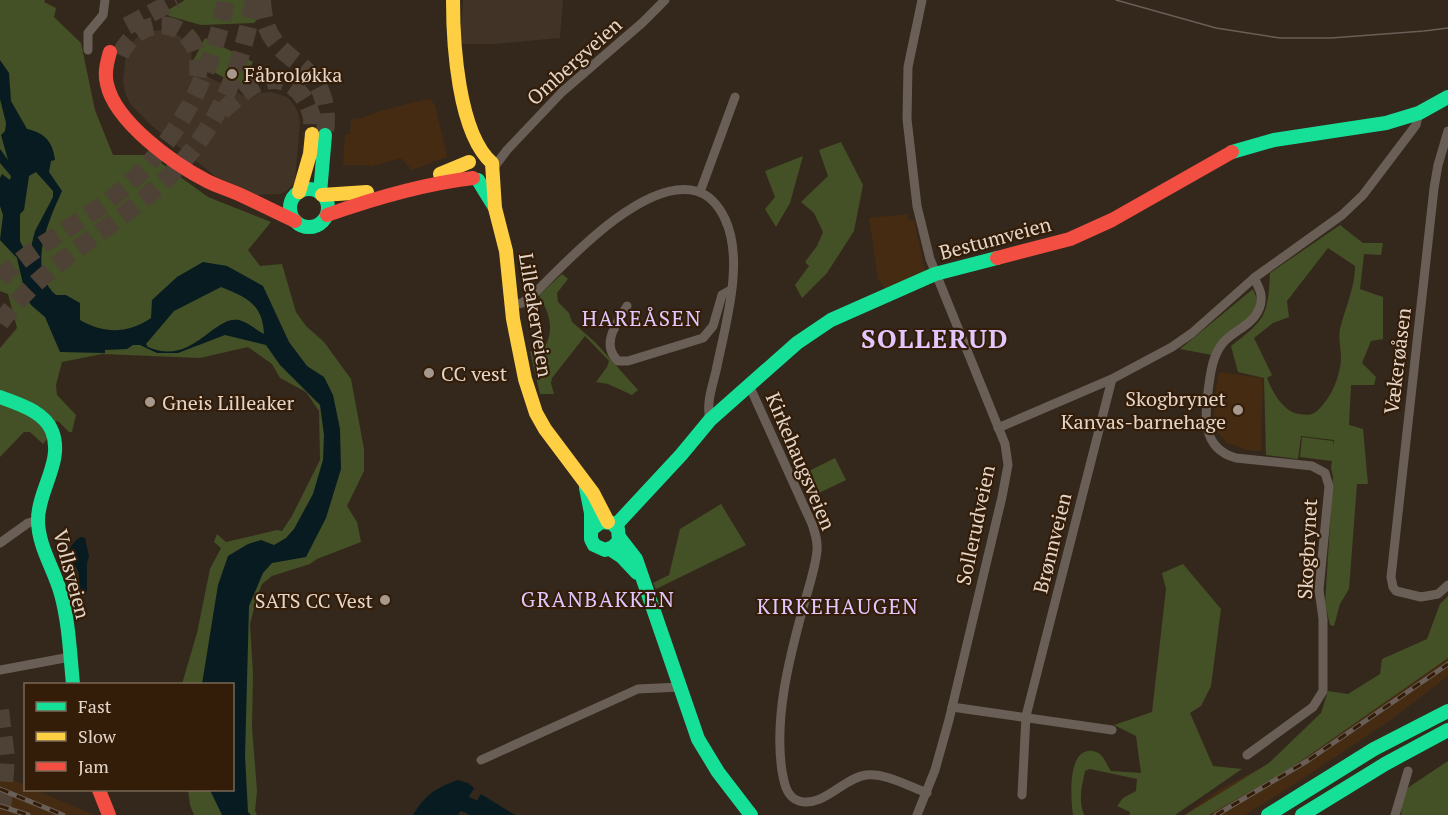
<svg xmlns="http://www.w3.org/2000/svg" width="1448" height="815" font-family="'PT Serif',serif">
<rect width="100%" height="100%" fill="#34281c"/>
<!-- commercial -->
<g fill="#413325">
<path d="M463,0H563L560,38L494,44H460Z"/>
<path d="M163,30L175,33L185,40L191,48L192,68L201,73L250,99L260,93L272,92L287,97L293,103L298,112L300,123L295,181L287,191L280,194L256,195L215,176L151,125L131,105L125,93L123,81L126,53L132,42L141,34L151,31Z"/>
</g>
<!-- built -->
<g fill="#452b12">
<path d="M427,99L431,100L435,105L447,157L412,170L401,158L370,167L369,165H343L345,135L350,134L351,119L362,118L380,111Z"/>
<path d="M908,214L909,221L914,220L925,270L924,274L885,289L878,279L869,218Z"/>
<path d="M1219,372L1263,378L1261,451L1246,450L1232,444H1228L1214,428V401Z"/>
<path d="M1448,645V676L1388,722L1290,787L1245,815H1184L1220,789L1279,758Z"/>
<path d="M0,775L25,785L26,790H36L94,815H0Z"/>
</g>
<!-- green -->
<g fill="#445026" fill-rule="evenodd">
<path d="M0,0H45L44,2L56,8L54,17L81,43L95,110L113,155H150L208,197L271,222L248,250L260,266L282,264L296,312L306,326L324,342L351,379L364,449V471L347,506L357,522L361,542L317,559L310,564L272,576L262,584L257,597L250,624L253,674L252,727L257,791L255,811L257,815H194L190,805L188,790H232V684H182L197,633L210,569L221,548L214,542L217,534L226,542L277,530L282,531L292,516L320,460L319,411L306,392L280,378L272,364L248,347L200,358L102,354L62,362L56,385L57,395L76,415L72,432H69L58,421L46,425L48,438L43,444L30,432H24L0,457V348L17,328L8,294L0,291Z"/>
<path d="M185,0H259V17L254,23L201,25L169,16L167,13L168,10Z"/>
<path d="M205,38L253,62L240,86L193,61Z"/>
<path d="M841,142L863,185L854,231L827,273L802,298L795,285L809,266L805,262L817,246L823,232L814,213L801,202L828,176L819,150Z"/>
<path d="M803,156L790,203L776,227L765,209L775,197L765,171Z"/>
<path d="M1340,225L1363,243H1383L1381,255L1364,254L1360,289L1383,297V339L1371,341L1362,363L1376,377L1374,385H1351L1349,425L1363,429L1368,484H1357L1349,589L1340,604L1334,626L1330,625L1325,604L1333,477L1331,468L1332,461L1300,457L1302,437L1333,441V446L1334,440L1301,436L1298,459L1266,455L1264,378L1238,372L1231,346C1265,320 1268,316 1270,273ZM1328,248L1355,266C1355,288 1345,308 1340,329C1338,338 1341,348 1341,357C1341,375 1331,399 1317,411C1311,416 1305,415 1299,414C1283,412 1272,391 1267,378L1272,375L1254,338L1273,323L1289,317L1287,301Z"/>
<path d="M562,274L568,279L557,293L558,302L569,313L572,322L595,342L638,390L632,395L608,384L596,382L607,367L609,361L585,336L552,378L551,383L554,394H540L530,352L547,343C554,326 548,311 539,295Z"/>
<path d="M1253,289L1257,299L1255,310L1212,355L1180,349Z"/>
<path d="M835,458L846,480L819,493L809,471Z"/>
<path d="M721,504L746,545L656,589L653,583L669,575L680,529Z"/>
<path d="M1183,564L1221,609L1211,686L1201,706L1190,713L1213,766L1242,769L1175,815H1130V812L1117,806L1123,798L1136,791L1137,779L1090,769L1085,771C1082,786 1078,799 1084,815H1073C1071,800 1067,754 1088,751C1092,750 1098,752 1101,755C1105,759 1108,767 1111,771L1141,773L1136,736L1114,725L1152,712L1166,589L1162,573Z"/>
<path d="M1448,596V658L1291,768L1209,815H1185L1269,763L1321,713L1328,691L1348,694L1380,674L1382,659L1427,639L1440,604Z"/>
<path d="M1448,761V815H1401L1403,791Z"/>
</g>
<!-- water -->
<g fill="#071b21" fill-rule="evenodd">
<path d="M0,60L9,73L11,101L27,129C45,133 53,142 55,160L51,161L49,172L62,191C49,220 26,269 56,295H66L80,303V320C105,334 127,334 151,318L152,300L177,277L203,262L227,266L263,286L289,342L307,366L324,377L333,395L340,429L341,469L326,518L306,557L272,563L263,573L249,606L245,756L248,812L251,815H222L210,790H232V684H202L218,585L228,556L248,544L261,540L274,545L286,538L294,529L313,494L323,460L324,435L320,405L280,365L266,345L225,335L178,353H157L140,345H133L127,349L105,350V353L60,352L45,317L31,305L26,297L17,258L0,240L3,215L0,206V178L2,174L10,180L11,176L0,163V149L8,160L1,135L5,131L6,123L0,99ZM36,172L53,191V197L35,231L30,251L26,253L20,241V214L24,210L29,176ZM221,287C246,297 263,304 264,334C256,330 248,322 239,320C213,315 192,367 148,347L146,344L174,311Z"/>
<path d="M81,537L85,538L89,556L87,563V592L80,589C79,583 80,575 77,569C76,566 72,565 70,562C64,553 73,541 81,537Z"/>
<path d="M458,780L468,783L474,788L458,815H413C425,795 435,788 458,780Z"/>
<path d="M481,794L515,815H468Z"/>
</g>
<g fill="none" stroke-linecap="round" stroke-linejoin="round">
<!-- river -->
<path stroke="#071b21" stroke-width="16" d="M433,815L444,805L463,803L490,815"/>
<!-- highway-tunnel -->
<g stroke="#4e4236" stroke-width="18" stroke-dasharray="18 9" stroke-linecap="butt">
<path d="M262,0C264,62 310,53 323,98C327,110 326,123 325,135"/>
<path d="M127,26L176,0"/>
<path d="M120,55C144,4 209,23 197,80"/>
<path d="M222,111C233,102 245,89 259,83C282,73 303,89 310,111C313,118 312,126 312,134"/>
<path d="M0,278C33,247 72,228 108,201C174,151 211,80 226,0"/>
<path d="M0,323C32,279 77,250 119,218C203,156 234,102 254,0"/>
<path d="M0,710L6,757L2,815"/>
</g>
<!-- street -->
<g stroke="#6a5f56" stroke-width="9">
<path d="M88,50V33L103,15L105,0"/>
<path d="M1448,131L1438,165L1434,188L1391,577L1393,587L1396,591L1421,597L1438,594L1448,585"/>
<path d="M492,170L507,150L562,92L642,23L665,0"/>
<path d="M700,192L735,97"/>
<path d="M512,305L522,303L533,295C567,261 644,177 696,191C710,195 719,206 725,219C745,261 725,326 716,371C712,387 706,404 710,420"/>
<path d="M627,306C617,323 600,344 618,361H628L703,338L713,326L722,295L731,290"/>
<path d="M749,385L812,524C815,533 818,541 817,551C815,570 808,589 803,608C789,659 774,718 782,771C784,782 786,797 799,801C823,808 843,778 866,775C886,773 908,786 927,793"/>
<path d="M998,428L1112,379L1172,347L1192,333L1254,278L1342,215L1363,195L1416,125L1419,113"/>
<path d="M0,543L28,523L38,520"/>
<path d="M0,670L70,657"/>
<path d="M952,707L1112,730"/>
<path d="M1247,755L1313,707L1323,691V619L1319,590L1329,486L1325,473L1312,466L1236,458C1200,448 1205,414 1209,384C1211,370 1213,356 1222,344C1232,331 1252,326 1259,309C1264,297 1260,289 1254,278"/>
<path d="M481,760L638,689L680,687"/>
<path d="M1022,795L1026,716L1112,379"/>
<path d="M917,815L935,770L949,720L1002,497L1008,465L1005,444L930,259L917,206L907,119L908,67L922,0"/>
<path d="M1395,815L1408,771"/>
</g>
<!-- fast -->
<g stroke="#16e098" stroke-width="14">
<path d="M1232,152L1274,140L1386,123L1419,113L1448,97"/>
<path d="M478,180L494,206"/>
<circle cx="309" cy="208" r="19"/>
<path d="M320,193L325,135"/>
<path d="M0,397C18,404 44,411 52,431C64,461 38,490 38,520C38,546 54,569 61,594C69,623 70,654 73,684"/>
<path d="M586,488L591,513V539L594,545L605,550L613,547L619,541L618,529L612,523L601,522L592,529"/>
<path d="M615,526L681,455L710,420L797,343L831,320L935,274L997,258"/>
<path d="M619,537L636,559L698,739L718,772L751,815"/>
<path d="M610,549L622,557L637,573"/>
<path d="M1268,815L1374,749L1448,711"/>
<path d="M1302,815L1385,764L1448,730"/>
</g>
<!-- slow -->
<g stroke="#ffcf43" stroke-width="14">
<path d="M453,0C453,43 458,133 492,163L495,208L506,251L513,319L525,379L536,413L545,429L593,493L608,522"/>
<path d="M440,174L469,162"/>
<path d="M299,192L310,154L312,134"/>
<path d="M322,195L367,192"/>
</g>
<!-- jam -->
<g stroke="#f24e42" stroke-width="14">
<path d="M110,52C107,62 104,73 107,84C115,122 174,164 207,181C219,187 233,191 245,197C262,205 278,213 295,221"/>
<path d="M327,215C375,198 422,184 473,178"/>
<path d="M997,258L1070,239L1112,220L1232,152"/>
<path d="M99,790L109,815"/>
</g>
<!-- tram -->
<path stroke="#6a5f58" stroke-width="1.5" d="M1116,0L1216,28L1280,38H1331L1424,31L1448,28"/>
<!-- rail casing -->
<g stroke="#6a5f58" stroke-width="5">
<g id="rail">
<path d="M0,789L63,815"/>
<path d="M0,806L28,815"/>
<path d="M1216,815L1307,761L1448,664"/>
</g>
</g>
<!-- rail -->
<use href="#rail" stroke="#331d08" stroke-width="3" stroke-dasharray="9" stroke-linecap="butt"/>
</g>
<!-- markers -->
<g fill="#a6988c" stroke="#331d08" stroke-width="2">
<circle cx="232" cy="74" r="6"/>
<circle cx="429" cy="373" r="6"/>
<circle cx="150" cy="402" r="6"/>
<circle cx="1238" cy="410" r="6"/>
<circle cx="385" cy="600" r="6"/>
</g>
<g text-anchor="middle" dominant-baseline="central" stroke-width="4.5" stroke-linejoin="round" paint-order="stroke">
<!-- street labels -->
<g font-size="20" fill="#e4d5c9" stroke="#331d08">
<text transform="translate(574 61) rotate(-42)">Ombergveien</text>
<text transform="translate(995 238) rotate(-15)">Bestumveien</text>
<text transform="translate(536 315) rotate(81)">Lilleakerveien</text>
<text transform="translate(1397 361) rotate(-83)">Vækerøåsen</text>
<text transform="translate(801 461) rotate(67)">Kirkehaugsveien</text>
<text transform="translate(975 525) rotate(-78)">Sollerudveien</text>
<text transform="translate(1052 543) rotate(-76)">Brønnveien</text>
<text transform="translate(1307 549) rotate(-87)">Skogbrynet</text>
<text transform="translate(72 574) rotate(75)">Vollsveien</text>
</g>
<!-- poi labels -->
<g font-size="20" fill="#e4d5c9" stroke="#331d08" text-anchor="start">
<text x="244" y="74">Fåbroløkka</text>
<text x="441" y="373">CC vest</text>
<text x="1226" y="398" text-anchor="end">Skogbrynet<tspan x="1226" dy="23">Kanvas-barnehage</tspan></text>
<text x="162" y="402">Gneis Lilleaker</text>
<text x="373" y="600" text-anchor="end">SATS CC Vest</text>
</g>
<!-- neighbourhood labels -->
<g font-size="21" letter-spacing="1.5" fill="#e2c7fe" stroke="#331d08">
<text x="642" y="318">HAREÅSEN</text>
<text x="598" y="599">GRANBAKKEN</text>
<text x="838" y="606">KIRKEHAUGEN</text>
</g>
<!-- district labels -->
<g font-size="26" font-weight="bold" letter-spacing="1.5" fill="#e2c7fe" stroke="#331d08">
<text x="935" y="338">SOLLERUD</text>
</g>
</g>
<!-- legend -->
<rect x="24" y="683" width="210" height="108" fill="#331d08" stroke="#7a6755" stroke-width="1.5"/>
<rect x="36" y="702" width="30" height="9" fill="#16e098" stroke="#7a6755" stroke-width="1.5"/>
<text x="78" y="713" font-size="18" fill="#e4d5c9">Fast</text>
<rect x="36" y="732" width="30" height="9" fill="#ffcf43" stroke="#7a6755" stroke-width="1.5"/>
<text x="78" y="743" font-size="18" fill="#e4d5c9">Slow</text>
<rect x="36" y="762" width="30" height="9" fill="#f24e42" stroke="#7a6755" stroke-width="1.5"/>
<text x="78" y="773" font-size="18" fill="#e4d5c9">Jam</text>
</svg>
